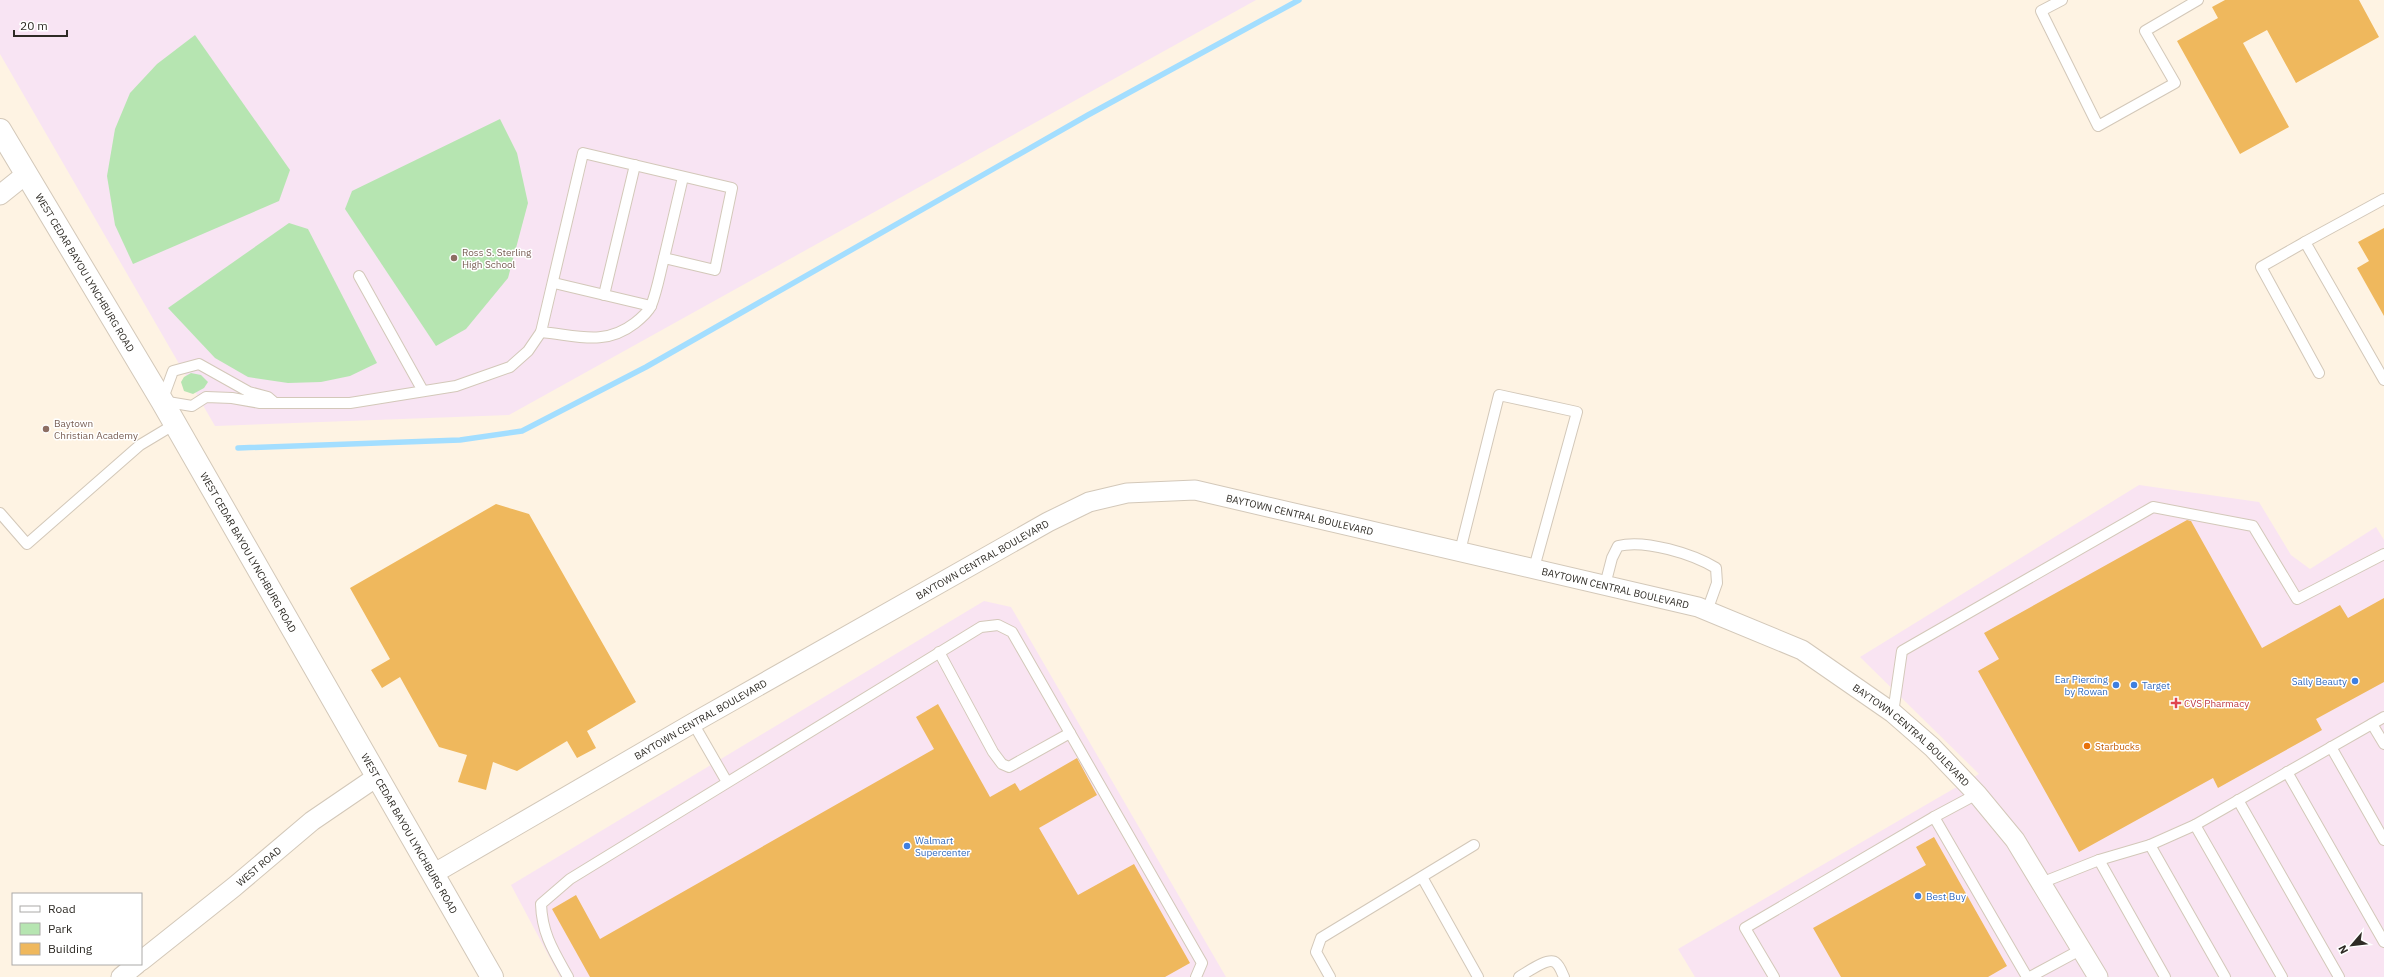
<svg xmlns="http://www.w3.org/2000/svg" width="2384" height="977" font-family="'IBM Plex Sans',sans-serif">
<rect width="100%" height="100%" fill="#fef3e3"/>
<!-- commercial -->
<g fill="#f9e4f2">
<path d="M2139,485L2259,502L2291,555L2310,569L2376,527L2384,540V977H1695L1678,949L1979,774L1860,657Z"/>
<path d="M984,601L1011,607L1226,977H560L511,885Z"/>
</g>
<!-- education -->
<path fill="#f8e4f3" d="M0,0H1256L509,415L215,426L0,54Z"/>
<!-- green -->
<g fill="#b6e5b1">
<path d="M195,35L290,170L279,201L133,264L115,225L107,176L115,129L130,93L157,64Z"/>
<path d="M500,119L517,153L528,203L508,278L466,329L436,346L345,209L352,191Z"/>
<path d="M289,223L308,229L377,363L350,376L321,382L288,383L248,377L215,358L168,308Z"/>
<path d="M191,373L201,375L208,382L204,388L193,394L184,391L181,382L184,377Z"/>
</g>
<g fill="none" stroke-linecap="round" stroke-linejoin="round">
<!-- stream -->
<path stroke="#a3deff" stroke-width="5.5" d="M238,448L460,440L522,431L646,367L1088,115L1299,0"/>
</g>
<!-- building -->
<g fill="#efb85d">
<path d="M2225,0H2359L2379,37L2296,83L2267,30L2243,43L2289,127L2240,154L2177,41L2218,18L2212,7Z"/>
<path d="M2384,228V316L2357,268L2369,261L2358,242Z"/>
<path d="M496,504L529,514L636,702L587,731L596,748L577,758L567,741L517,771L493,762L486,790L458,782L467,755L439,747L400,677L382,688L371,670L390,659L350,588Z"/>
<path d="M2187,520L2191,521L2262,648L2340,605L2348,618L2384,598V682L2316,719L2322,730L2218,788L2213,778L2079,852L1978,671L1999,659L1984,633Z"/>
<path d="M938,704L990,797L1015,783L1020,791L1077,758L1097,795L1039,828L1078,895L1134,864L1190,963L1165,977H590L552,909L576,895L600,939L934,749L916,717Z"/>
<path d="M1934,837L2007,966L1988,977H1841L1813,928L1926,865L1916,847Z"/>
</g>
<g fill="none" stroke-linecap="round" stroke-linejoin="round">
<!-- service casing -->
<g stroke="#d3c8b9" stroke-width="12">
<g id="service">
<path d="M2062,0L2041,11L2098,126L2175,83L2145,31L2198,0"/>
<path d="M583,153L732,188L715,270L664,258C660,273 657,291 651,306C648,312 640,319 635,323C604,347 576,335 541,332Z"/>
<path d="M2384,199L2305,242L2384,380"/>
<path d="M2305,242L2261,267L2319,373"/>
<path d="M664,258L683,177"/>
<path d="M359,276L423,391"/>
<path d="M554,283L651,306"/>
<path d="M604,295L635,165"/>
<path d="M275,403L268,397L249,392L199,364L173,371L162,401L192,406L206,397L232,398L260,403H350L456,386L510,367L528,351L541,332"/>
<path d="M0,513L27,544L140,445L175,424"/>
<path d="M1460,551L1499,395L1577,412L1534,568"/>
<path d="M1605,585L1612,558L1618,546C1645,539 1693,554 1716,568L1717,583L1707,611"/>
<path d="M939,652L993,752L1002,764L1009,767L1070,733"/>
<path d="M1893,713L1902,651L2153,507L2253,526L2297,599L2384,554"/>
<path d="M693,723L727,782"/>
<path d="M2372,724L2384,744"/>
<path d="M2331,747L2384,840"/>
<path d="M2287,772L2384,942"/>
<path d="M2238,800L2339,977"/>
<path d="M1934,817L2027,977"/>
<path d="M2195,825L2282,977"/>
<path d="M2150,845L2225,977"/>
<path d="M2099,860L2165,977"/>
<path d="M1422,877L1478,977"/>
<path d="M2041,883L2099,860L2150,845L2195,825L2384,717"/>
<path d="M568,977C554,952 542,934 541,904L570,879L981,627L998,625L1012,632L1202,963L1196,977"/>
<path d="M1330,977L1316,952L1321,938L1474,845"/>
<path d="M1519,977C1526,973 1549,956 1556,963C1560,966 1562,973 1564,977"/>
<path d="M1774,977L1745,928L1934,817L1977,794"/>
<path d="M2030,977L2082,949"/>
</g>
</g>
<!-- minor casing -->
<g stroke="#d3c8b9" stroke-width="21">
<g id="minor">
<path d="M0,195L25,175"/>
<path id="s1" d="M433,874L693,723L1048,522L1089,502L1127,493L1195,490L1698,607L1802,650L1893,713L1932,747L1977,794L2015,840L2098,977"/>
<path id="s2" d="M141,961L234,887L312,821L378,776"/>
<path d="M121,977L137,964"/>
</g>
</g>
<!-- secondary casing -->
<g stroke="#d3c8b9" stroke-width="24">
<g id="secondary">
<path id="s3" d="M0,130L162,401L492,977"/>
</g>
</g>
<!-- service -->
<use href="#service" stroke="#fff" stroke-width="10"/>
<!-- minor -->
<use href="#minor" stroke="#fff" stroke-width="19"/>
<!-- secondary -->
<use href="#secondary" stroke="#fff" stroke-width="22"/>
</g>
<!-- markers -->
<g fill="#8d6e63" stroke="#fff" stroke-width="1.5">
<circle cx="454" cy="258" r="4"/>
<circle cx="46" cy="429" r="4"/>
</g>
<g fill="#3f7fe0" stroke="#fff" stroke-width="1.5">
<circle cx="2355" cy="681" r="4"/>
<circle cx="2116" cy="685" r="4"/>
<circle cx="2134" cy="685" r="4"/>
<circle cx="907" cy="846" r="4"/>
<circle cx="1918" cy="896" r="4"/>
</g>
<path fill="#e0444e" stroke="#fff" stroke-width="1.5" d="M2174 697h4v4h4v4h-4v4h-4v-4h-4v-4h4z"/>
<circle fill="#e8710a" stroke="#fff" stroke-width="1.5" cx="2087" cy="746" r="4"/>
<g text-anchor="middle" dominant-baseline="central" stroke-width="3" stroke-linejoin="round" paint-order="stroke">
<!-- education labels -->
<g font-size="10" fill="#785e54" stroke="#fff" text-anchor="start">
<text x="462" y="252">Ross S. Sterling<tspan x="462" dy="12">High School</tspan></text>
<text x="54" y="423">Baytown<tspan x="54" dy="12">Christian Academy</tspan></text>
</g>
<!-- street labels -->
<g font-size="10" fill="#2e2b25" stroke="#fff">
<text stroke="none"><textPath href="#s3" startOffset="166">WEST CEDAR BAYOU LYNCHBURG ROAD</textPath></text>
<text stroke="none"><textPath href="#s1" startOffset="969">BAYTOWN CENTRAL BOULEVARD</textPath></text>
<text stroke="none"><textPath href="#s3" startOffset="490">WEST CEDAR BAYOU LYNCHBURG ROAD</textPath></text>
<text stroke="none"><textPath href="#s1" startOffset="633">BAYTOWN CENTRAL BOULEVARD</textPath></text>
<text stroke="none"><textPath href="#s1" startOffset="1293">BAYTOWN CENTRAL BOULEVARD</textPath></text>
<text stroke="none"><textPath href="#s1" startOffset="309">BAYTOWN CENTRAL BOULEVARD</textPath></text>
<text stroke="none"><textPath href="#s1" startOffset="1629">BAYTOWN CENTRAL BOULEVARD</textPath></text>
<text stroke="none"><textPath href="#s3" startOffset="814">WEST CEDAR BAYOU LYNCHBURG ROAD</textPath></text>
<text stroke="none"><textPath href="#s2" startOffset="151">WEST ROAD</textPath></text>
</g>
<!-- shop labels -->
<g font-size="10" fill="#366cbe" stroke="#fff" text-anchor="start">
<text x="2108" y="679" text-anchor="end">Ear Piercing<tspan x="2108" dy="12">by Rowan</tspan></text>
<text x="2347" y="681" text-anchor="end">Sally Beauty</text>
<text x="2142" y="685">Target</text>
<text x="915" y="840">Walmart<tspan x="915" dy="12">Supercenter</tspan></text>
<text x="1926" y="896">Best Buy</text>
</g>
<!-- health labels -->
<g font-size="10" fill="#be3a42" stroke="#fff" text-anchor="start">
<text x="2184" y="703">CVS Pharmacy</text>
</g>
<!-- food labels -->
<g font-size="10" fill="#c56008" stroke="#fff" text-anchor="start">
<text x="2095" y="746">Starbucks</text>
</g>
</g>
<!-- legend -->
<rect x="12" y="893" width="130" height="72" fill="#ffffff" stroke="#abaaa8"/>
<rect x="20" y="906" width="20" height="6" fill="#ffffff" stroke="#abaaa8"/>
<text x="48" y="913" font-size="12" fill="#2e2b25">Road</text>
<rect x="20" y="923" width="20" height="12" fill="#b6e5b1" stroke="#abaaa8"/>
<text x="48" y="933" font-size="12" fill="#2e2b25">Park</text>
<rect x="20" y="943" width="20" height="12" fill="#efb85d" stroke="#abaaa8"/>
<text x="48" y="953" font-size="12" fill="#2e2b25">Building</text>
<!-- north arrow -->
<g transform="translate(2352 945) rotate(242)" stroke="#ffffff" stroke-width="3" paint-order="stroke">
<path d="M0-3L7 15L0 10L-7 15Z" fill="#2e2b25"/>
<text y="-6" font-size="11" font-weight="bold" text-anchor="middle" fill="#2e2b25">N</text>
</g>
<!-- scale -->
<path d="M14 30v6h53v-6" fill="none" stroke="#2e2b25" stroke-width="2"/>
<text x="20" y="30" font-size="12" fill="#2e2b25" stroke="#ffffff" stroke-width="3" paint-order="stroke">20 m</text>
</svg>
